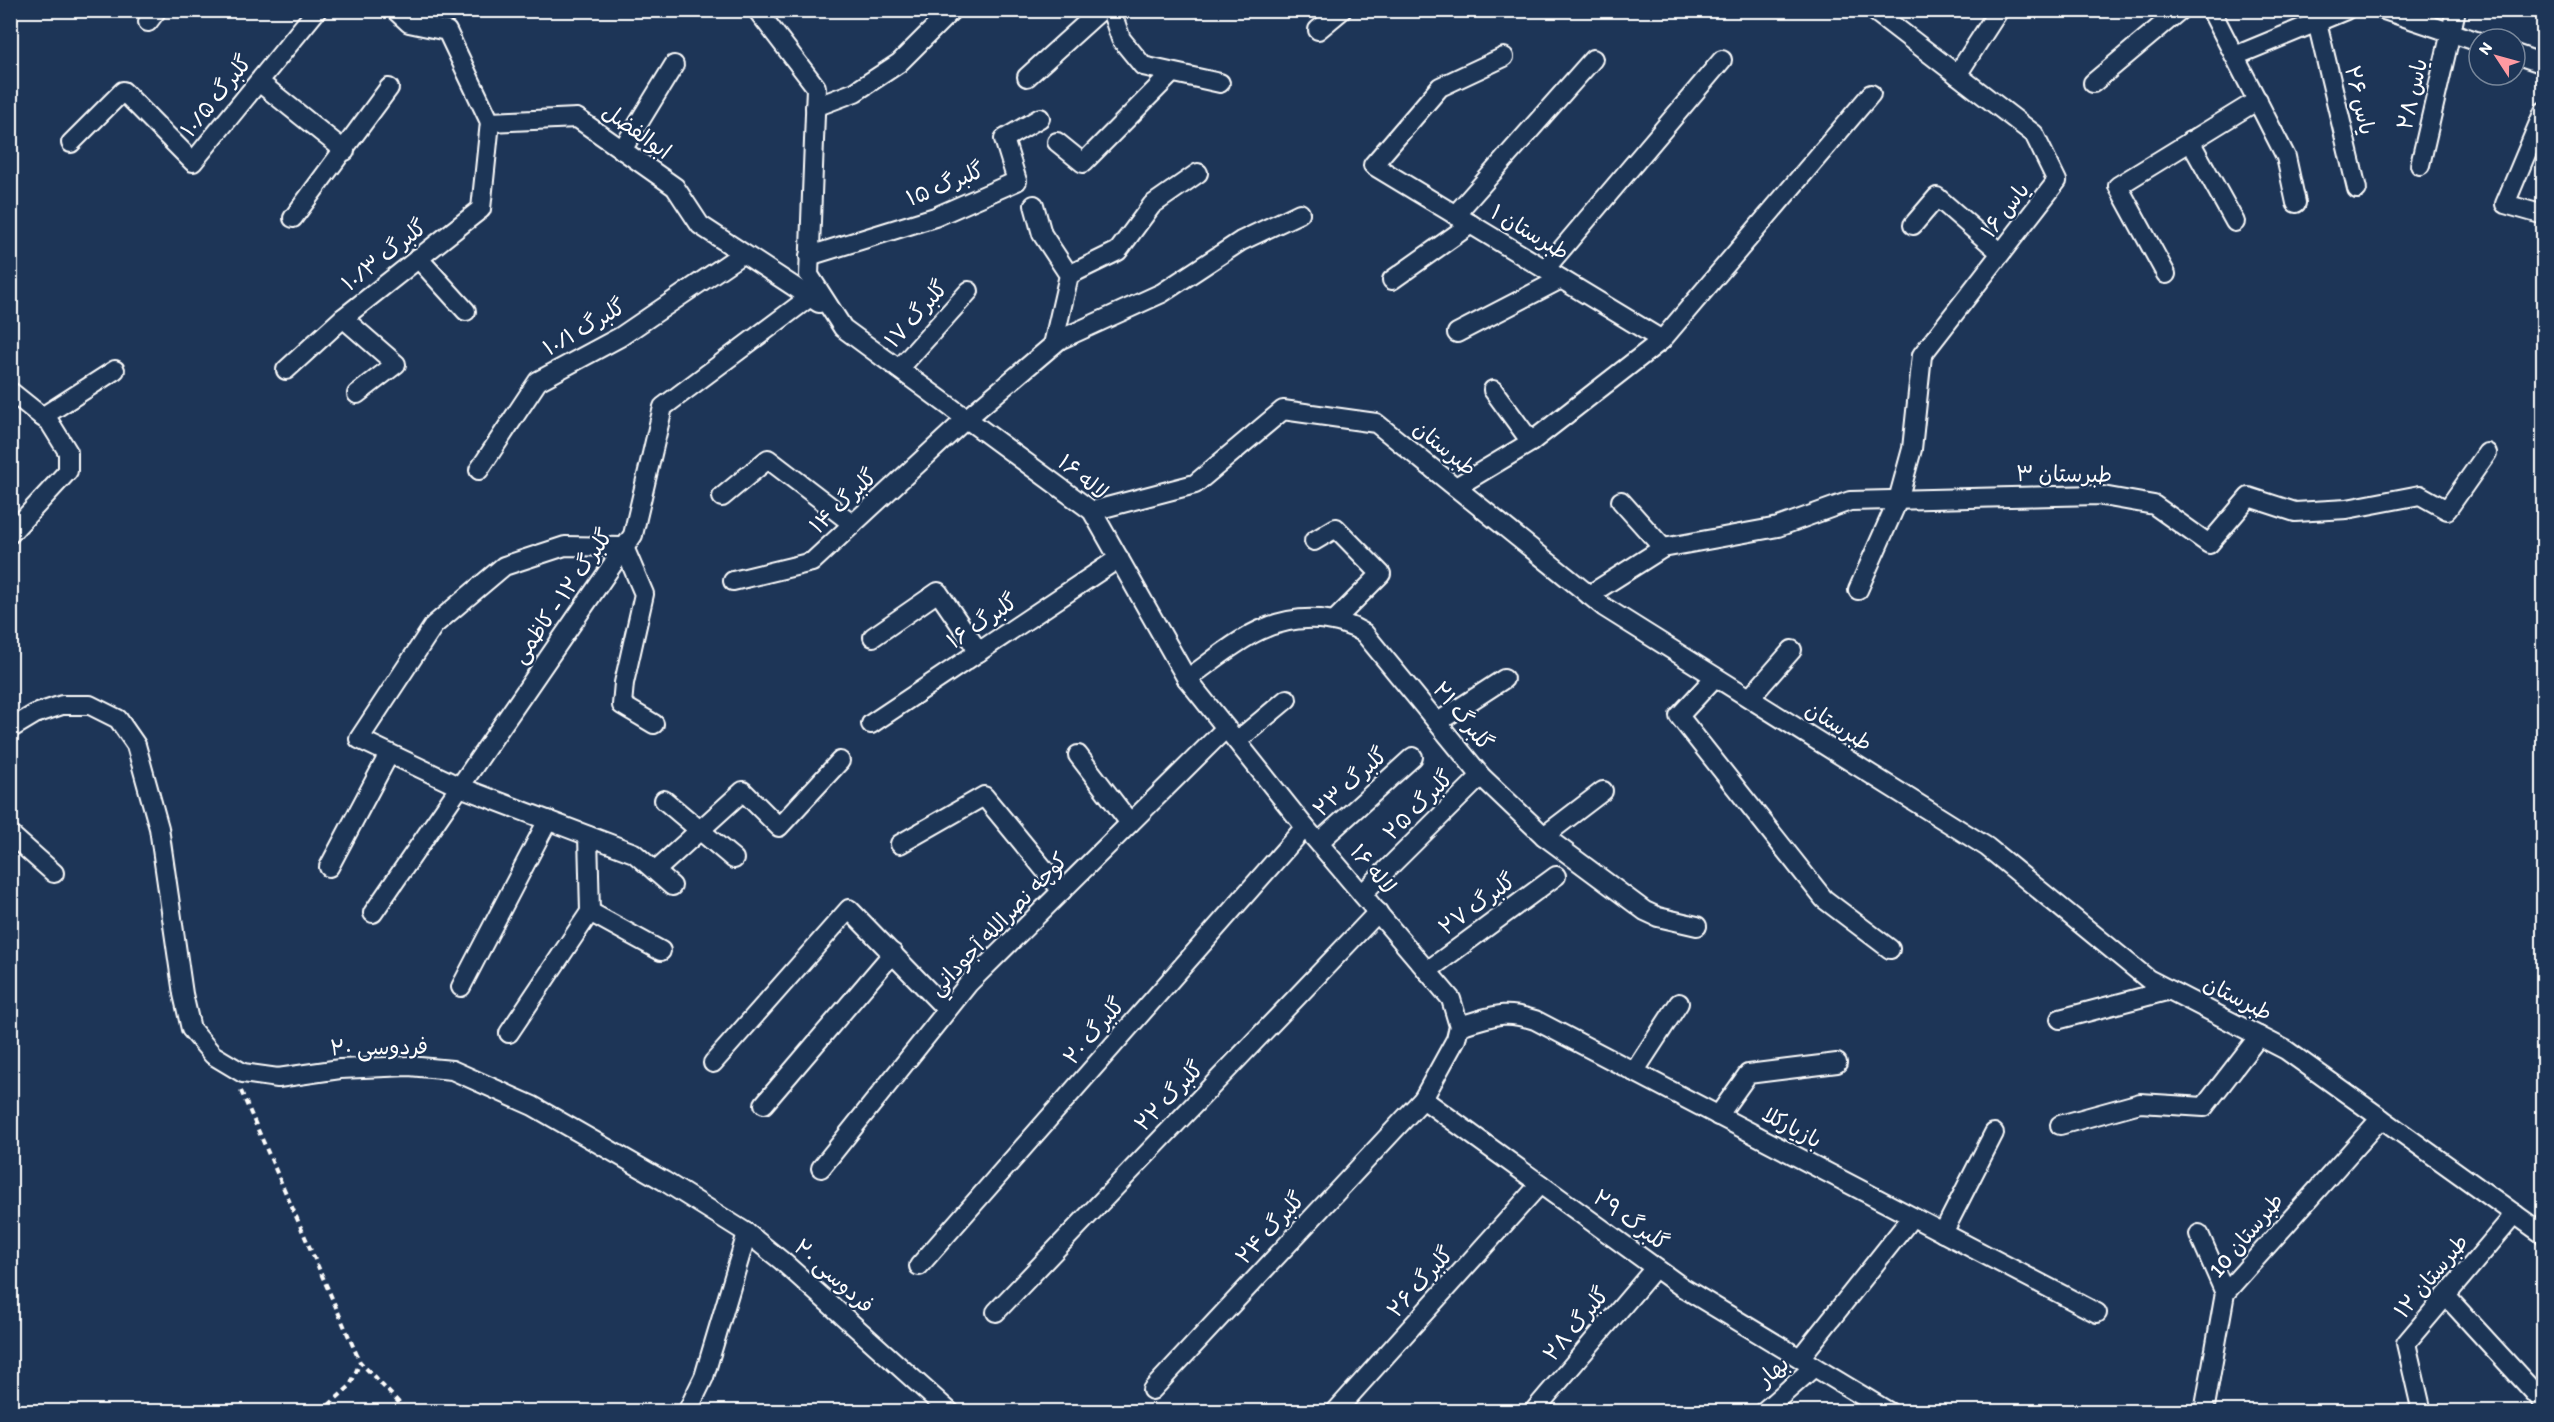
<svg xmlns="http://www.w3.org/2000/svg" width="2554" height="1422" font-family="Itim,'Playpen Sans Arabic',sans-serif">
<rect width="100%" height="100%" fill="#1d3557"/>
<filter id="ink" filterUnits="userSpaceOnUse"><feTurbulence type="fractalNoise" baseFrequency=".0167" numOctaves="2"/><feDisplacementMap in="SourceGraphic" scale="12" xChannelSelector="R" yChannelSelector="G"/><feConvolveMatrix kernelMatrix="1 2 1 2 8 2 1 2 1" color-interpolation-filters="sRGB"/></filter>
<g filter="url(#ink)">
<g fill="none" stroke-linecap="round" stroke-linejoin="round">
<!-- minor casing -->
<g stroke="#fff" stroke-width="22">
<g id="minor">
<path d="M395,10L409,23L447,31L490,122L577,118L675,187L700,225L819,303"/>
<path d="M757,10L816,87L809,275L843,328L1092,511L1187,679L1305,827L1451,999L1459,1026L1456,1039L1423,1099L1682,1287L1889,1412"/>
<path d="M1111,10L1121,39L1143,66L1220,83"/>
<path d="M2211,10L2286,157L2296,203"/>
<path d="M2384,10L2479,42"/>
<path d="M148,22L157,10"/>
<path d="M2317,22L2357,189"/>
<path d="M1318,30L1342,10"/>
<path d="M2515,54L2544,64"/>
<path d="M2235,56L2346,10"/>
<path d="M1504,57L1440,87L1373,165L1662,340L1871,94"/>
<path d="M1957,75L1999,10"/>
<path d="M1027,77L1101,10"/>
<path d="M259,82L345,151"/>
<path d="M2093,83L2180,10"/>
<path d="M815,107L855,92L899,63L952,10"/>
<path d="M2544,111L2505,204L2544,215"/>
<path d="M2190,141L2235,222"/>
<path d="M1057,142L1083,163L1172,73"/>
<path d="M71,143L123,91L193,162L317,10"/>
<path d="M622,150L674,65"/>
<path d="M2420,165L2456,10"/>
<path d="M1034,205L1042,234L1069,275L1053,345"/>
<path d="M1455,215L1593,59"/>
<path d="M293,218L389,88"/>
<path d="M1913,225L1937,197L2001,253"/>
<path d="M809,256L935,217L1017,181L1004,139L1040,118"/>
<path d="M418,258L466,311"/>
<path d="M1545,269L1722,60"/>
<path d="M2166,274L2118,186L2258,100"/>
<path d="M1069,275L1118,251L1152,205L1198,173"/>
<path d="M1392,280L1471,224"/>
<path d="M1457,333L1561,279"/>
<path d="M899,369L969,291"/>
<path d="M286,370L343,318"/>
<path d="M1493,390L1531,442"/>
<path d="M10,391L50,423L68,452V471L10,534"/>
<path d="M357,394L396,364L343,318L481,209L490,122"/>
<path d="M42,417L115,370"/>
<path d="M479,470L538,381L620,337L742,254"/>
<path d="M1456,487L1531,442L1662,340"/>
<path d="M722,497L768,459L853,524"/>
<path d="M1621,501L1663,548"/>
<path d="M1092,511L1195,484L1283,410L1376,423L1604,607L1987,847L2148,979L2286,1050L2544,1235"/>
<path d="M1314,541L1336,528L1381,574L1335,620"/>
<path d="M733,581L812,562L966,419L1059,340L1162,293L1241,241L1300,213"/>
<path d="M1858,590L1898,500L1912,449L1922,355L2057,181L2034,134L1873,10"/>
<path d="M1589,595L1663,548L1778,527L1850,501L2097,495L2154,505L2209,544L2249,497L2295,512L2347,509L2420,495L2447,510L2487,453"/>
<path d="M873,637L938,592L979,652"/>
<path d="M1715,677L1679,716L1824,899L1890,949"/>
<path d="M1187,679C1231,648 1263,615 1320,619C1337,621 1349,624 1364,633L1481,776L1544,836L1645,911L1658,917L1697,926"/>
<path d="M1750,698L1792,650"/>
<path d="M1438,722L1504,679"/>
<path d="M654,724L622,705L624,683L644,594L624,547L565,546L504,566L434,625L359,739L460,787L634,853L672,886"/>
<path d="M871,724L1119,558"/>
<path d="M10,729L35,714L62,705H90L118,719L136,745L159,828L183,994L191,1029L213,1055L243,1073L278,1078L340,1069L409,1066L452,1070L533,1106L664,1181L747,1233L782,1261L950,1412"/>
<path d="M1237,741L1287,699"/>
<path d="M1078,755L1130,823"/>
<path d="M664,800L734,859"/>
<path d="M10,834L54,873"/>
<path d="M1544,836L1603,791"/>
<path d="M1319,842L1413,757"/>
<path d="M900,844L984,796L1062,891"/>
<path d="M329,867L389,754"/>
<path d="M655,871L743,791L779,827L840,761"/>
<path d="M1362,894L1481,776"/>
<path d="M590,912L661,951"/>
<path d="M373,913L633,535L663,407L810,297"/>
<path d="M1427,971L1556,876"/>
<path d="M461,987L548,820"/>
<path d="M2060,1019L2170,990"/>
<path d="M1459,1026C1492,1017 1501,1009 1535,1020L2097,1313"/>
<path d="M509,1033L590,912L588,836"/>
<path d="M713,1063L849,909L947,1010"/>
<path d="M1634,1072L1679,1003"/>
<path d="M764,1104L893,953"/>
<path d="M1718,1116L1748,1074L1837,1063"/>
<path d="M2060,1125L2140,1103L2204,1107L2259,1036"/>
<path d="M821,1168L969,983L1226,728"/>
<path d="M1943,1233L1994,1133"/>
<path d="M2199,1234L2225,1293"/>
<path d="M919,1266L1305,827"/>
<path d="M2446,1296L2544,1403"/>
<path d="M996,1312L1378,912"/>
<path d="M1800,1358L1912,1217"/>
<path d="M1152,1390L1423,1099"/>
<path d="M687,1412L704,1377L747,1233"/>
<path d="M1335,1412L1540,1184"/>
<path d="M1533,1412L1655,1268"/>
<path d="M1763,1412L1814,1367"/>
<path d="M2204,1412L2225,1293L2381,1118"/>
<path d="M2422,1412L2406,1343L2515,1214"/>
</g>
</g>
<!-- path -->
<g stroke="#fff" stroke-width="4" stroke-dasharray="6 4.5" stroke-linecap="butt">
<path d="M241,1091L360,1362L408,1412"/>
<path d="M10,1398L34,1412"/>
<path d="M321,1412L350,1386L360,1362"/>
</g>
<!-- minor -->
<use href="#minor" stroke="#1d3557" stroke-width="18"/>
</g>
</g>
<g text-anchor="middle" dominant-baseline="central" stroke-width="4.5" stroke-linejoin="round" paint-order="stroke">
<!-- street labels -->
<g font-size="22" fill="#fff" stroke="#1d3557">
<text transform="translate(2412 94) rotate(-77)">یاس ۲۸</text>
<text transform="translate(216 96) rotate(-51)">گلبرگ ۱۰/۵</text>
<text transform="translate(2360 100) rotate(77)">یاس ۲۶</text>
<text transform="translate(637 131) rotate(36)">ابوالفضل</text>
<text transform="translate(945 184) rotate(-22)">گلبرگ ۱۵</text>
<text transform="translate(2005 210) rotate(-52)">یاس ۱۶</text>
<text transform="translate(1530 232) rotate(31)">طبرستان ۱</text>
<text transform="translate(384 255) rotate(-38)">گلبرگ ۱۰/۳</text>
<text transform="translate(916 314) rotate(-48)">گلبرگ ۱۷</text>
<text transform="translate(584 327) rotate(-30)">گلبرگ ۱۰/۱</text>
<text transform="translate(1445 448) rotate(39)">طبرستان</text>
<text transform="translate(2064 474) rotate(1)">طبرستان ۳</text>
<text transform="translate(1083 477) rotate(40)">لاله ۱۶</text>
<text transform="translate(843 501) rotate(-43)">گلبرگ ۱۴</text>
<text transform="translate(562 596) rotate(-55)">گلبرگ ۱۲ - کاظمی</text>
<text transform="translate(982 621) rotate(-34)">گلبرگ ۱۶</text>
<text transform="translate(1463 716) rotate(51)">گلبرگ ۲۱</text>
<text transform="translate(1839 726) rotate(32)">طبرستان</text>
<text transform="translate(1350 782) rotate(-42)">گلبرگ ۲۳</text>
<text transform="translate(1418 805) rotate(-45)">گلبرگ ۲۵</text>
<text transform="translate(1373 869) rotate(50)">لاله ۱۶</text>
<text transform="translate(1477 904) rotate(-36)">گلبرگ ۲۷</text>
<text transform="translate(998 924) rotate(-46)">كوچه نصرالله آجوداني</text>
<text transform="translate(2238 998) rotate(27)">طبرستان</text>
<text transform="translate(1094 1031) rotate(-49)">گلبرگ ۲۰</text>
<text transform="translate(379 1047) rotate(-1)">فردوسی ۲۰</text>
<text transform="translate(1169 1096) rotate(-46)">گلبرگ ۲۲</text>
<text transform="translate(1792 1127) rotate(28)">بازیارکلا</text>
<text transform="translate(1631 1220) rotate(36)">گلبرگ ۲۹</text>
<text transform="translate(1270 1228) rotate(-47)">گلبرگ ۲۴</text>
<text transform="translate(2246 1235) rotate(-50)">طبرستان 10</text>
<text transform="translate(834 1276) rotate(42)">فردوسی ۲۰</text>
<text transform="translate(2431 1276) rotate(-50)">طبرستان ۱۲</text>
<text transform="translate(1420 1282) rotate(-48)">گلبرگ ۲۶</text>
<text transform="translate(1576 1324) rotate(-50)">گلبرگ ۲۸</text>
<text transform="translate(1773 1371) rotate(-41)">بهار</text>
</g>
</g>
<!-- margin -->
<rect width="2554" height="1422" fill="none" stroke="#1d3557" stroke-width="36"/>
<rect x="18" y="18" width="2518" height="1386" fill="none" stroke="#fff" stroke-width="2" filter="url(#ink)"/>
<!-- north arrow -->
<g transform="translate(2497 57) rotate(306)"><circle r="28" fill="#1d3557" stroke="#77869a" stroke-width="1.5"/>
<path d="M0-4.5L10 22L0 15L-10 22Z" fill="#ff9aa2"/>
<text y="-9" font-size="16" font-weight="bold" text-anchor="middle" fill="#ffffff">N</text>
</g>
</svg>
